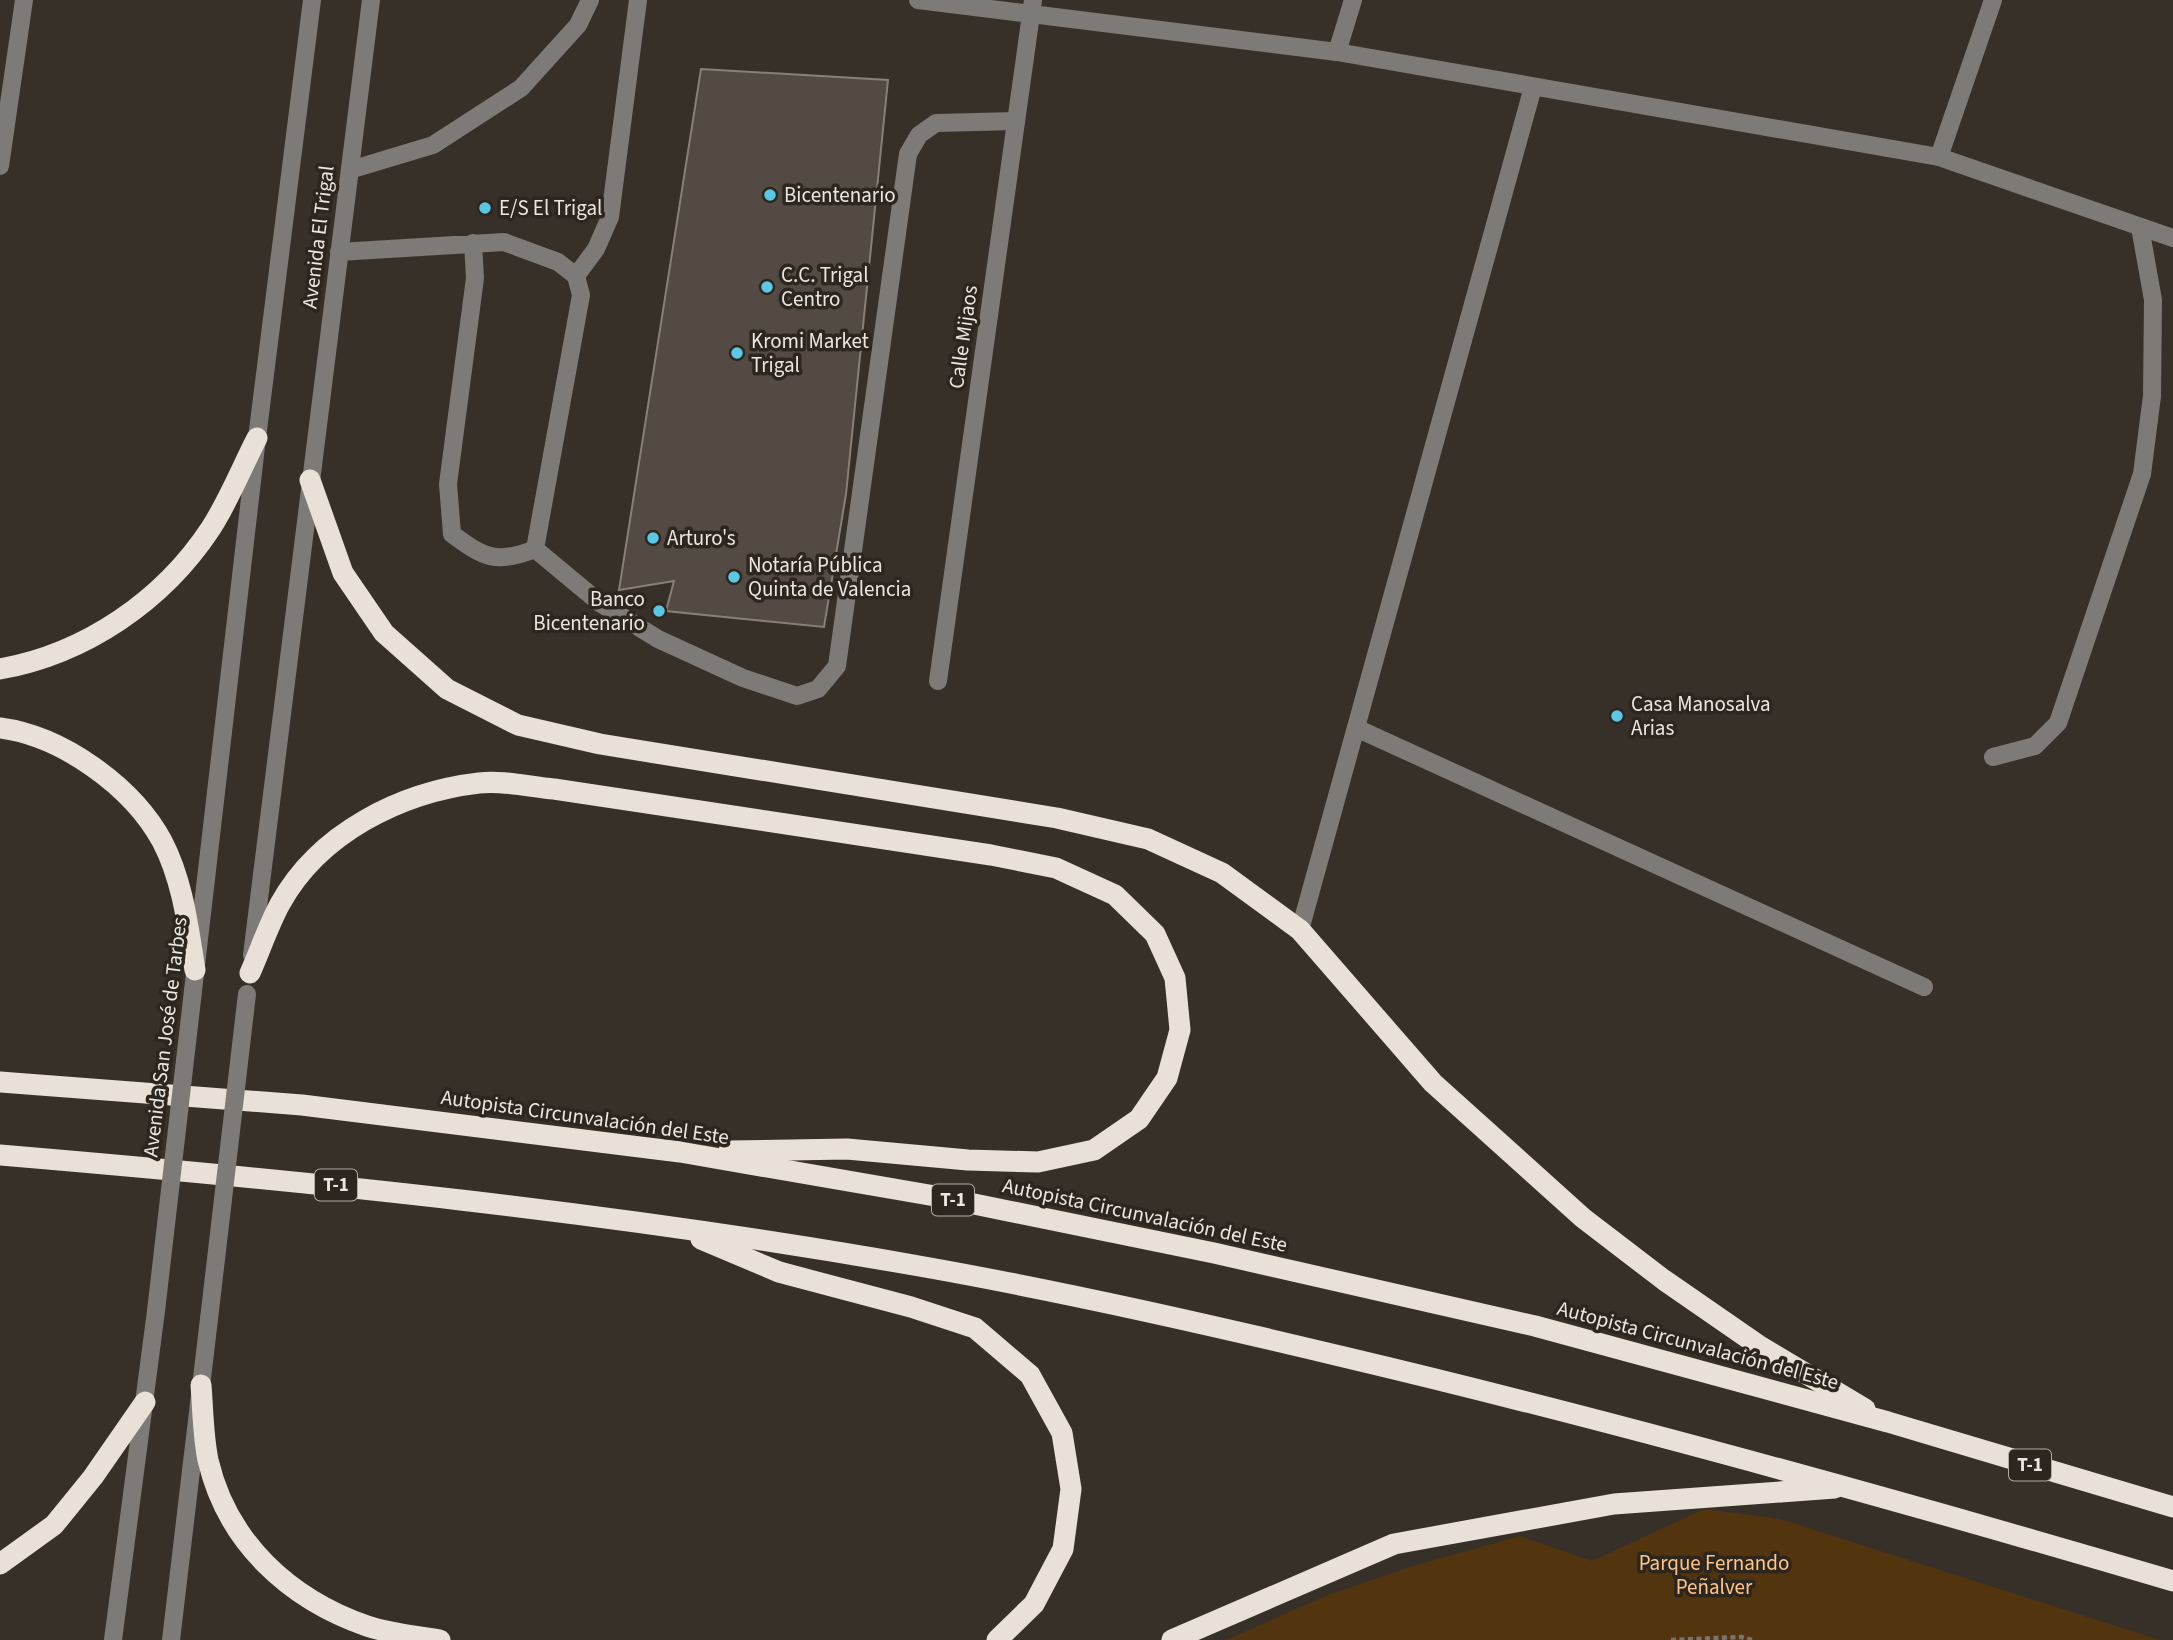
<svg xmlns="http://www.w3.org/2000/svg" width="2173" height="1640" font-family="'Source Sans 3',sans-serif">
<rect width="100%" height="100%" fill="#373029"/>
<!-- green -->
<path fill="#52340e" d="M1704,1509L1780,1519L2160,1640H1226L1328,1595L1410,1567L1520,1536L1592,1561Z"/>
<!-- building -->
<path fill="#524a43" stroke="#888078" stroke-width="2" d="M701,69L888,80L846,494L824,627L666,611L674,581L619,590Z"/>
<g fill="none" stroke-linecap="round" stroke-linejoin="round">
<!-- path -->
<path stroke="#79746d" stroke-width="4.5" stroke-dasharray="5 3.5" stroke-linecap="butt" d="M1671,1640L1741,1637L1752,1640"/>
<!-- minor -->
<g stroke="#7e7a77" stroke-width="18">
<path d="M918,0L1337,52L1939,157L2173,238"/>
<path d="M1337,52L1353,0"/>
<path d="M1939,157L1993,0"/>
<path d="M0,166L24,0"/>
<path d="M350,170L433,145L521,88L578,25L590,0"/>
<path d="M339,252L504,242L558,262L576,276L581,295L535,549C496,565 483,557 452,534L448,484L475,278L473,243"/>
<path d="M576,276L596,249L610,217L638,0"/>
<path d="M535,549L600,603L658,639L743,678L797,696L818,689L837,666L908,154L919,135L936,123L1016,121"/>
<path d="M938,681L1033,0"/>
<path d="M1356,728L1924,987"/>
<path d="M1993,757L2035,746L2058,723L2142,474L2152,396L2153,300L2140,227"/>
<path d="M1300,930L1533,87"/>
<path d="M252,955L371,0"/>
<path d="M193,991L257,438L312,0"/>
<path d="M113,1640L156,1311"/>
<path d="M171,1640L209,1319"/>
</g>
<!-- highway -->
<g stroke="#e9e0d7" stroke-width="21">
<path d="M310,480L343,573L384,633L447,689L518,725L600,744L1057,818L1148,839L1222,873L1300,930L1433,1083L1583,1218L1664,1280L1758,1345L1865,1409"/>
<path d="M0,669C85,654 163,601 211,528C229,500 242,467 257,438"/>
<path d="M0,728C62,736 132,786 162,841C183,881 188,927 195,970"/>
<path d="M250,973C260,951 268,926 280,904C319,833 401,792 479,783C503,780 530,787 554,789L991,855L1056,868L1115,895L1155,934L1175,978L1180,1030L1167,1078L1139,1119L1094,1150L1038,1162L968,1160L847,1149L729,1151"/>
<path d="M0,1082L302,1105L680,1152L935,1196L1214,1253L1535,1326L1888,1422L2173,1507"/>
<path d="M0,1155C308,1181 614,1212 919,1266C1061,1291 1203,1323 1344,1357C1623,1423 1898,1500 2173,1581"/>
<path d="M701,1239L779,1272L911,1307L975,1328L1030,1375L1062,1433L1071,1489L1063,1549L1034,1604L997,1640"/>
<path d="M201,1385C203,1410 203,1436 208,1460C227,1542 289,1599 367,1626C390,1634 417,1636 440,1640"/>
<path d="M0,1564L54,1525L93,1477L145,1402"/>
<path d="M1172,1640L1394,1544L1614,1504L1835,1488"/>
</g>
<!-- minor-bridge -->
<g stroke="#7e7a77" stroke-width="18">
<path d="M156,1311L193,991"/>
<path d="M209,1319L247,994"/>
</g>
</g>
<!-- markers -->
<g fill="#5ac8e5" stroke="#2d261f" stroke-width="2.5">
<circle cx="770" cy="195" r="7"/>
<circle cx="485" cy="208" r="7"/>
<circle cx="767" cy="287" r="7"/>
<circle cx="737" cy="353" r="7"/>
<circle cx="653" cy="538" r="7"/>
<circle cx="734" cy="577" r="7"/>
<circle cx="659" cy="611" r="7"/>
<circle cx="1617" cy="716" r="7"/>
</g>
<g text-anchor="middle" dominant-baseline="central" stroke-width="7" stroke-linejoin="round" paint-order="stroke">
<!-- shield labels -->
<g fill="#2d261f" stroke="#b1aca7" stroke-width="2">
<rect x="315" y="1169.5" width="42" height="31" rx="5"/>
<rect x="932" y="1184.5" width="42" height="31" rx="5"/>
<rect x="2009" y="1449.5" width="42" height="31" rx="5"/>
</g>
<g font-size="19" font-weight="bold" fill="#eae6e1">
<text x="336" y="1185">T-1</text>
<text x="953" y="1200">T-1</text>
<text x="2030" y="1465">T-1</text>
</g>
<!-- poi labels -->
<g font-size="21" fill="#eae6e1" stroke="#2d261f" text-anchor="start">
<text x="784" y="195">Bicentenario</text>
<text x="499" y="208">E/S El Trigal</text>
<text x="781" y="275">C.C. Trigal<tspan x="781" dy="24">Centro</tspan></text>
<text x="751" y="341">Kromi Market<tspan x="751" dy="24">Trigal</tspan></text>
<text x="667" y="538">Arturo's</text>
<text x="748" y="565">Notaría Pública<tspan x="748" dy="24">Quinta de Valencia</tspan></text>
<text x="645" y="599" text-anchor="end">Banco<tspan x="645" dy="24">Bicentenario</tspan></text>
<text x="1631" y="704">Casa Manosalva<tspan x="1631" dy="24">Arias</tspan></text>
</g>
<!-- street labels -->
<g font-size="21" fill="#eae6e1" stroke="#2d261f">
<text transform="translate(318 237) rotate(-83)">Avenida El Trigal</text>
<text transform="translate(963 337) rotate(-82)">Calle Mijaos</text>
<text transform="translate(165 1037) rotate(-83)">Avenida San José de Tarbes</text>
<text transform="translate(585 1117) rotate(8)">Autopista Circunvalación del Este</text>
<text transform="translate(1145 1215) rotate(12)">Autopista Circunvalación del Este</text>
<text transform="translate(1698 1345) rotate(15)">Autopista Circunvalación del Este</text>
</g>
<!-- park labels -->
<g font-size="21" fill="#fec587" stroke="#2d261f">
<text x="1714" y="1563">Parque Fernando<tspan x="1714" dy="24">Peñalver</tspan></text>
</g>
</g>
</svg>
